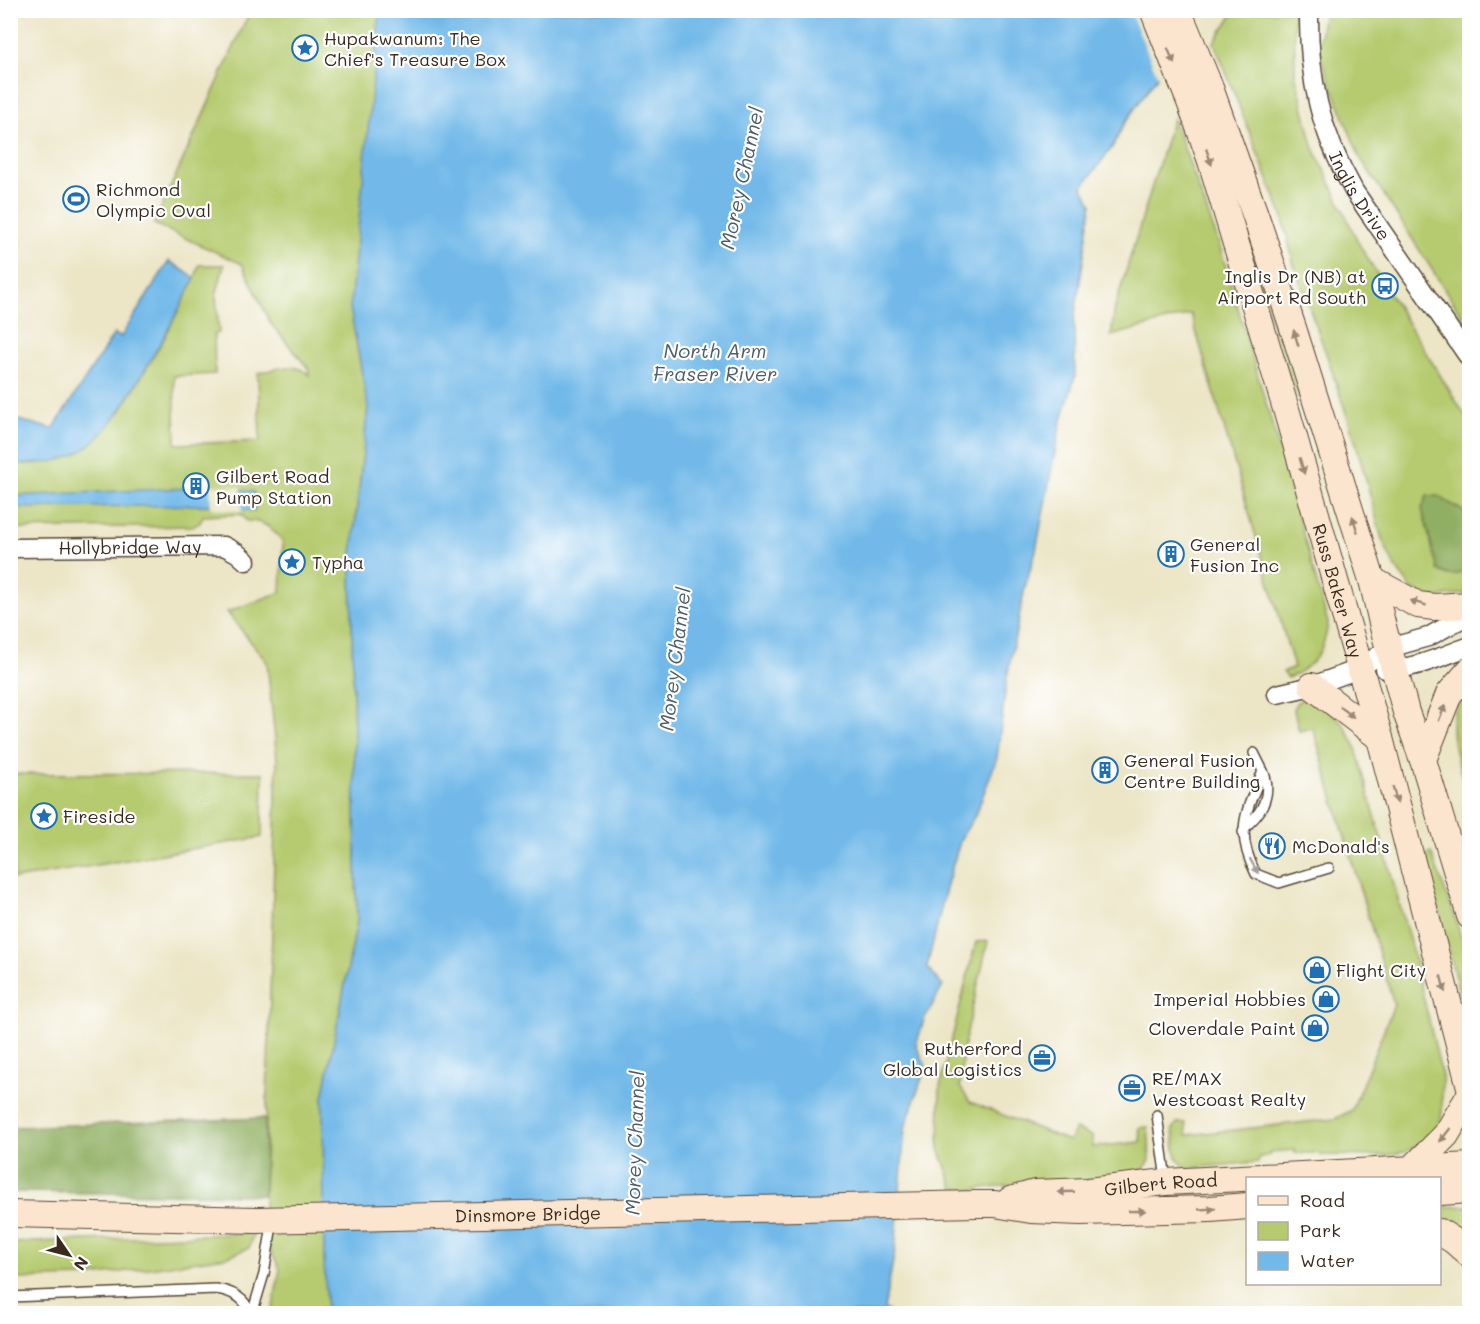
<svg xmlns="http://www.w3.org/2000/svg" width="1480" height="1324" font-family="Mali,sans-serif">
<rect width="100%" height="100%" fill="#fff"/>
<filter id="ink" filterUnits="userSpaceOnUse"><feTurbulence type="fractalNoise" baseFrequency=".0167" numOctaves="2"/><feDisplacementMap in="SourceGraphic" scale="12" xChannelSelector="R" yChannelSelector="G"/><feConvolveMatrix kernelMatrix="1 2 1 2 8 2 1 2 1" color-interpolation-filters="sRGB"/></filter>
<filter id="wash" filterUnits="userSpaceOnUse"><feTurbulence type="fractalNoise" baseFrequency=".008" numOctaves="4" result="noise"/><feDisplacementMap in="SourceGraphic" scale="24" xChannelSelector="R" yChannelSelector="G"/><feGaussianBlur stdDeviation="1.35" result="paint"/><feColorMatrix in="noise" values="0 0 0 0 0 0 0 0 0 0 0 0 0 0 0 0 0 1.4 0 .05"/><feComposite in="paint" operator="in"/></filter>
<g filter="url(#wash)">
<rect width="100%" height="100%" fill="#ece5c6"/>
<!-- green -->
<g fill="#b6cb6f" stroke="#787a46" stroke-width="1.5">
<path d="M250,11H424L368,407L351,563L357,922L323,1098L328,1313H272L280,1269L263,1236L277,759L267,662L227,612L281,592L283,542C272,528 265,521 247,521L241,514L203,516L200,523L192,526L11,529L10,465L57,460L120,412L164,339L195,278L199,265H224L216,296L219,333L214,334L215,374L174,376L176,444L260,441L258,373C276,369 296,361 309,375L308,368L271,324L242,264L154,224Z"/>
<path d="M1235,11H1294L1295,73L1313,146L1360,246L1469,422V593L1429,598L1412,589L1395,567L1382,539L1356,443L1326,353L1294,265L1282,215L1214,42Z"/>
<path d="M1324,11H1469V327L1359,156L1318,51Z"/>
<path d="M1173,118L1219,244L1276,437L1328,623C1324,652 1315,666 1288,678L1283,672L1294,667L1191,314L1111,336L1115,307Z"/>
<path d="M1234,182L1309,413L1305,415L1281,355L1228,184Z"/>
<path d="M1469,689V800C1463,777 1444,731 1456,708C1459,702 1465,695 1469,689Z"/>
<path d="M1304,698L1318,702L1342,722L1355,745L1413,953L1442,1076V1113L1439,1124L1422,1144L1404,1152L1383,1156L1320,1155L1317,1153H1295V1150L1270,1152V1155L1260,1157L1258,1162L1188,1168C1173,1162 1175,1143 1173,1129L1177,1123H1185L1187,1135L1335,1119L1352,1110L1394,1005L1313,728L1299,731L1294,710L1296,703Z"/>
<path d="M263,773L262,837L14,879V774Z"/>
<path d="M1431,853L1455,917L1469,966V1031L1424,856Z"/>
<path d="M988,941L963,1049L960,1087L970,1102L1069,1141L1075,1129L1092,1136L1093,1147L1141,1142L1139,1128L1148,1127L1150,1160L1144,1169L1122,1178L987,1187L972,1190L954,1189L939,1149L940,1086L976,942Z"/>
<path d="M1469,1206V1243L1440,1222V1207Z"/>
<path d="M254,1233L249,1248L226,1257L85,1277L11,1279V1243Z"/>
</g>
<!-- forest -->
<g fill="#90af62" stroke="#666c40" stroke-width="1.5">
<path d="M1427,496H1438L1463,511L1469,522V566C1458,577 1451,578 1438,570L1422,509Z"/>
<path d="M265,1118L264,1195L11,1192V1127Z"/>
</g>
<!-- water -->
<g fill="#72b9e9" stroke="#567284" stroke-width="1.5">
<path d="M380,11H1198L1191,28L1124,124L1113,146L1082,187L1092,203L1074,321L1075,377L1060,426L1036,550L1025,587L1007,677L997,758L976,814L961,838L947,884L927,967L943,986L924,1020L916,1045L926,1066L905,1128L895,1251L884,1308L891,1313L327,1314L324,1261L323,1098L357,922L351,563L368,407L350,308Z"/>
<path d="M169,261L195,278C177,315 158,348 137,383C121,409 103,441 74,455C55,464 31,463 11,465V418L53,429L114,334L121,337Z"/>
<path d="M187,488L243,490L254,492L255,511L208,505L11,508L10,496Z"/>
</g>
<!-- pier -->
<g fill="#ece5c6">
<path d="M1130,11H1200L1194,30L1159,79Z"/>
<path d="M210,485L241,487L242,512L211,508Z"/>
</g>
</g>
<g filter="url(#ink)">
<g fill="none" stroke-linecap="round" stroke-linejoin="round">
<!-- lane casing -->
<g stroke="#564637" stroke-width="12">
<g id="lane">
<path d="M1254,753L1263,771C1246,811 1234,831 1256,874L1279,883L1329,868"/>
<path d="M1243,832C1246,825 1251,822 1256,816C1267,803 1270,786 1263,771"/>
<path d="M1157,1115L1166,1180"/>
<path d="M10,1297L216,1289C231,1291 246,1298 250,1314"/>
<path d="M252,1314L264,1274L272,1225"/>
</g>
</g>
<!-- street casing -->
<g stroke="#564637" stroke-width="21">
<g id="street">
<path id="s1" d="M1309,10C1308,79 1320,131 1354,191L1470,359"/>
<path id="s2" d="M10,548L224,546L237,553L246,561"/>
<path d="M1385,669C1413,670 1443,656 1470,646"/>
<path d="M1277,694L1312,686L1359,669L1389,648L1428,637L1470,614"/>
</g>
</g>
<!-- secondary casing -->
<g stroke="#564637" stroke-width="28">
<g id="secondary">
<path id="s3" d="M1153,10L1190,102L1211,161L1286,409L1380,738L1470,1087"/>
<path d="M1178,10L1209,85L1256,217L1294,331L1372,580L1383,627L1406,712L1423,760L1470,916"/>
<path d="M1372,580L1418,605L1434,607L1470,605"/>
<path d="M1312,686L1380,738"/>
<path d="M1423,760L1449,694L1470,670"/>
<path d="M1413,1168L1446,1135L1470,1095"/>
<path d="M1440,1192L1470,1190"/>
<path id="s4" d="M1010,1200L1035,1193L1088,1191L1166,1182L1470,1166"/>
<path id="s5" d="M10,1214L256,1220L976,1204H995L1031,1210L1080,1212L1210,1209L1248,1206"/>
<path d="M1440,1232L1454,1241L1470,1255"/>
</g>
</g>
<!-- lane -->
<use href="#lane" stroke="#fff" stroke-width="9"/>
<!-- street -->
<use href="#street" stroke="#fff" stroke-width="18"/>
<!-- secondary -->
<use href="#secondary" stroke="#fce5cf" stroke-width="26"/>
</g>
<!-- one-way arrows -->
<defs><path id="oneway-solid" d="M-6-.8H1V-3.2L6.5 0L1 3.2V.8H-6Z" transform="scale(1.5)"/></defs>
<g fill="#9c8876">
<use href="#oneway-solid" transform="translate(1171 56) rotate(68)"/>
<use href="#oneway-solid" transform="translate(1209 157) rotate(71)"/>
<use href="#oneway-solid" transform="translate(1296 338) rotate(-107)"/>
<use href="#oneway-solid" transform="translate(1302 466) rotate(74)"/>
<use href="#oneway-solid" transform="translate(1355 524) rotate(-108)"/>
<use href="#oneway-solid" transform="translate(1418 603) rotate(-164)"/>
<use href="#oneway-solid" transform="translate(1347 712) rotate(38)"/>
<use href="#oneway-solid" transform="translate(1442 713) rotate(-68)"/>
<use href="#oneway-solid" transform="translate(1395 795) rotate(76)"/>
<use href="#oneway-solid" transform="translate(1443 984) rotate(76)"/>
<use href="#oneway-solid" transform="translate(1445 1135) rotate(128)"/>
<use href="#oneway-solid" transform="translate(1066 1192) rotate(178)"/>
<use href="#oneway-solid" transform="translate(1207 1209) rotate(-3)"/>
<use href="#oneway-solid" transform="translate(1137 1211) rotate(-1)"/>
</g>
<use fill="#a79f9a" href="#oneway-solid" transform="translate(1254 866) rotate(61)"/>
</g>
<!-- icons -->
<defs>
<g id="sight-ring" transform="scale(1.35)"><circle r="9.5" fill="#fff" stroke="#1f6fb2" stroke-width="1.5"/><path d="M0-6L1.8-2.2L6-1.7L2.9 1.2L3.7 5.4L0 3.3L-3.7 5.4L-2.9 1.2L-6-1.7L-1.8-2.2Z" fill="#1f6fb2"/></g>
<g id="stadium-ring" transform="scale(1.35)"><circle r="9.5" fill="#fff" stroke="#1f6fb2" stroke-width="1.5"/><path d="M0-5a6.5 5 0 1 0 0 10a6.5 5 0 1 0 0-10ZM-3.5-1.8h7v3.6h-7Z" fill="#1f6fb2"/></g>
<g id="bus-ring" transform="scale(1.35)"><circle r="9.5" fill="#fff" stroke="#1f6fb2" stroke-width="1.5"/><path d="M-5-6H5V4H4V6H2V4H-2V6H-4V4H-5ZM-3.5-4V0h7V-4ZM-3.5 1.2v1.5H-2V1.2ZM2 1.2v1.5H3.5V1.2Z" fill="#1f6fb2"/></g>
<g id="building-ring" transform="scale(1.35)"><circle r="9.5" fill="#fff" stroke="#1f6fb2" stroke-width="1.5"/><path d="M-4-6H4V6H1V3H-1V6H-4ZM-2.5-4.3h1.7v1.8h-1.7ZM.8-4.3h1.7v1.8H.8ZM-2.5-1h1.7V.8h-1.7ZM.8-1h1.7V.8H.8Z" fill="#1f6fb2"/></g>
<g id="restaurant-ring" transform="scale(1.35)"><circle r="9.5" fill="#fff" stroke="#1f6fb2" stroke-width="1.5"/><path d="M-5-6h1v4h1v-4h1v4h1v-4h1v5L-1.5 .5V6h-2V.5L-5-1ZM5-6V6H3V1.5H1.5Q1.5-4 5-6Z" fill="#1f6fb2"/></g>
<g id="shop-ring" transform="scale(1.35)"><circle r="9.5" fill="#fff" stroke="#1f6fb2" stroke-width="1.5"/><path d="M-5-2.5h2.3a2.7 3.5 0 0 1 5.4 0H5L5.5 6h-11ZM-1.5-2.5h3a1.5 2.3 0 0 0-3 0Z" fill="#1f6fb2"/></g>
<g id="office-ring" transform="scale(1.35)"><circle r="9.5" fill="#fff" stroke="#1f6fb2" stroke-width="1.5"/><path d="M-6-3h4V-5.5h4V-3h4V5H-6ZM-1-4.5V-3h2v-1.5ZM-6 0V1H6V0Z" fill="#1f6fb2"/></g>
</defs>
<g fill-rule="evenodd">
<use href="#sight-ring" x="305" y="48"/>
<use href="#stadium-ring" x="76" y="199"/>
<use href="#bus-ring" x="1385" y="286"/>
<use href="#building-ring" x="196" y="486"/>
<use href="#building-ring" x="1171" y="554"/>
<use href="#sight-ring" x="292" y="562"/>
<use href="#building-ring" x="1105" y="770"/>
<use href="#sight-ring" x="44" y="816"/>
<use href="#restaurant-ring" x="1272" y="846"/>
<use href="#shop-ring" x="1317" y="970"/>
<use href="#shop-ring" x="1326" y="999"/>
<use href="#shop-ring" x="1315" y="1028"/>
<use href="#office-ring" x="1042" y="1058"/>
<use href="#office-ring" x="1132" y="1088"/>
</g>
<g text-anchor="middle" dominant-baseline="central" stroke-width="4.5" stroke-linejoin="round" paint-order="stroke">
<!-- poi labels -->
<g font-size="18" fill="#3b2a1e" stroke="#fff" text-anchor="start">
<text x="324" y="38">Hupakwanum: The<tspan x="324" dy="21">Chief's Treasure Box</tspan></text>
<text x="96" y="189">Richmond<tspan x="96" dy="21">Olympic Oval</tspan></text>
<text x="1366" y="276" text-anchor="end">Inglis Dr (NB) at<tspan x="1366" dy="21">Airport Rd South</tspan></text>
<text x="216" y="476">Gilbert Road<tspan x="216" dy="21">Pump Station</tspan></text>
<text x="1190" y="544">General<tspan x="1190" dy="21">Fusion Inc</tspan></text>
<text x="312" y="562">Typha</text>
<text x="1124" y="760">General Fusion<tspan x="1124" dy="21">Centre Building</tspan></text>
<text x="63" y="816">Fireside</text>
<text x="1292" y="846">McDonald's</text>
<text x="1336" y="970">Flight City</text>
<text x="1306" y="999" text-anchor="end">Imperial Hobbies</text>
<text x="1296" y="1028" text-anchor="end">Cloverdale Paint</text>
<text x="1022" y="1048" text-anchor="end">Rutherford<tspan x="1022" dy="21">Global Logistics</tspan></text>
<text x="1152" y="1078">RE/MAX<tspan x="1152" dy="21">Westcoast Realty</tspan></text>
</g>
<!-- street labels -->
<g font-size="18" fill="#3b2a1e" stroke="#fff">
<text stroke="none"><textPath href="#s1" startOffset="196">Inglis Drive</textPath></text>
<text stroke="none"><textPath href="#s2" startOffset="120">Hollybridge Way</textPath></text>
<text stroke="none"><textPath href="#s3" startOffset="610">Russ Baker Way</textPath></text>
<text stroke="none"><textPath href="#s4" startOffset="152">Gilbert Road</textPath></text>
<text stroke="none"><textPath href="#s5" startOffset="518">Dinsmore Bridge</textPath></text>
</g>
<!-- water labels -->
<g font-size="20" font-style="italic" fill="#4e5c65" stroke="#fff">
<text transform="translate(741 178) rotate(-78)">Morey Channel</text>
<text x="715" y="350">North Arm<tspan x="715" dy="23">Fraser River</tspan></text>
<text transform="translate(674 659) rotate(-83)">Morey Channel</text>
<text transform="translate(634 1143) rotate(-88)">Morey Channel</text>
</g>
</g>
<!-- margin -->
<rect width="1480" height="1324" fill="none" stroke="#fff" stroke-width="36"/>
<!-- legend -->
<rect x="1246" y="1177" width="195" height="108" fill="#ffffff" stroke="#b1aaa5" stroke-width="1.5"/>
<rect x="1258" y="1196" width="30" height="9" fill="#fce5cf" stroke="#b1aaa5" stroke-width="1.5"/>
<text x="1300" y="1207" font-size="18" fill="#3b2a1e">Road</text>
<rect x="1258" y="1222" width="30" height="18" fill="#b6cb6f" stroke="#b1aaa5" stroke-width="1.5"/>
<text x="1300" y="1237" font-size="18" fill="#3b2a1e">Park</text>
<rect x="1258" y="1252" width="30" height="18" fill="#72b9e9" stroke="#b1aaa5" stroke-width="1.5"/>
<text x="1300" y="1267" font-size="18" fill="#3b2a1e">Water</text>
<!-- north arrow -->
<g transform="translate(69 1255) rotate(125)" stroke="#ffffff" stroke-width="4.5" paint-order="stroke">
<path d="M0-4.5L10 22L0 15L-10 22Z" fill="#3b2a1e"/>
<text y="-9" font-size="16" font-weight="bold" text-anchor="middle" fill="#3b2a1e">N</text>
</g>
</svg>
